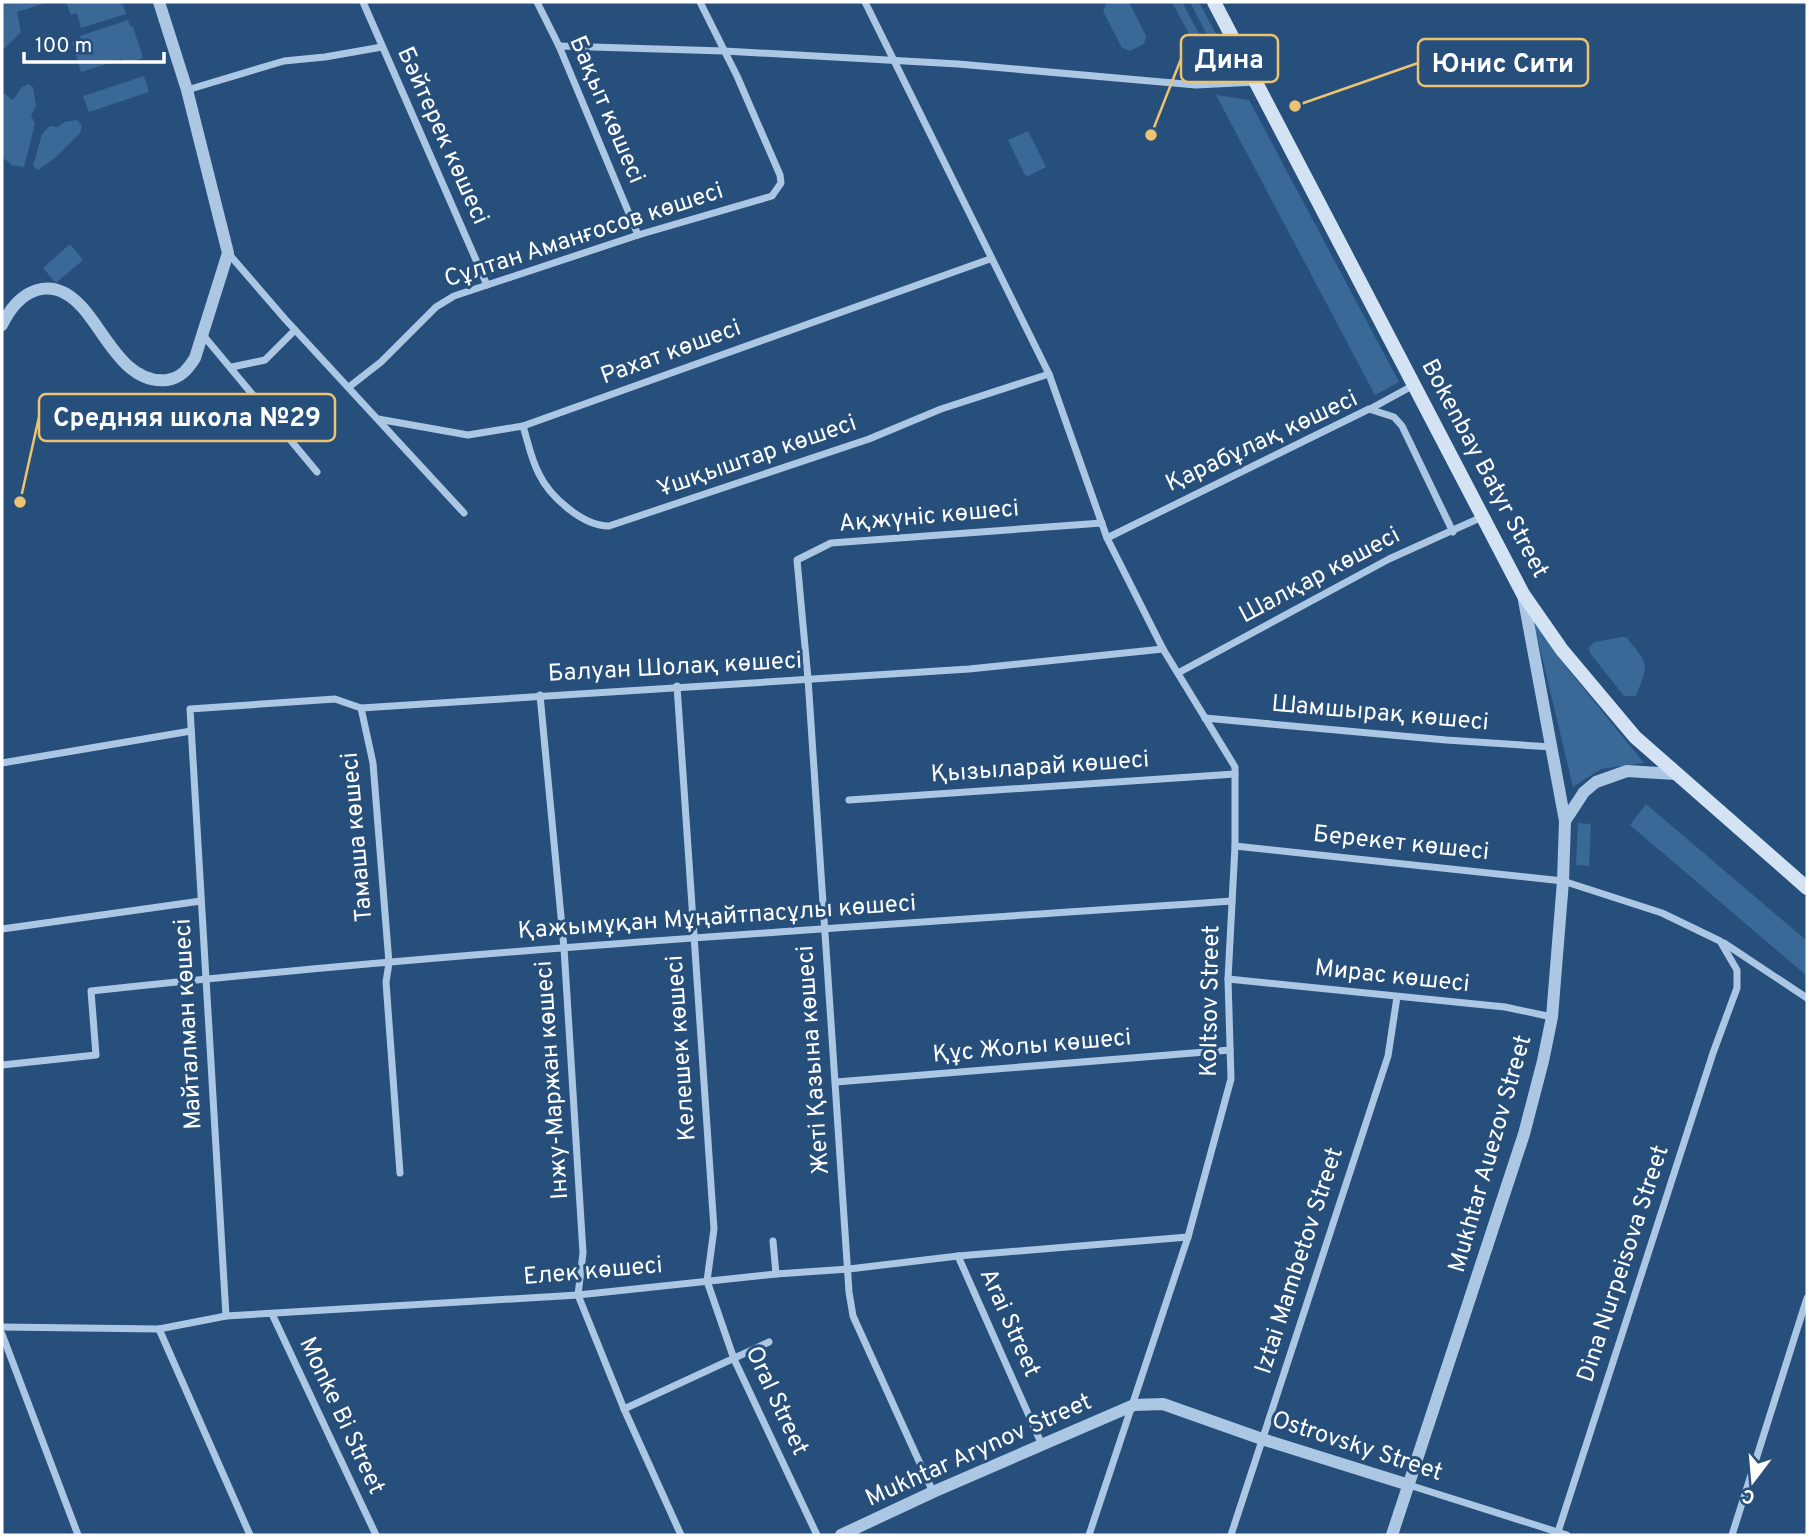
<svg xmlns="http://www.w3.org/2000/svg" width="1809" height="1537" font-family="Overpass,sans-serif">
<rect width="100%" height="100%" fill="#274f7b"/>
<!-- green -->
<g fill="#3a6998">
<path d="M2,2H49L17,12L21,32L2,51Z"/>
<path d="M66,2H122L126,14L81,28L77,13L71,15Z"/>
<path d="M1107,2H1129L1146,36L1144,44L1130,51L1122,48L1103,11Z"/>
<path d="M1172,2H1182L1220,73L1212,77Z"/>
<path d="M1190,2H1199L1232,64L1226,71Z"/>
<path d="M128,20L130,26L133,27L143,58L124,64L122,59L81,72L72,42L81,39L80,36Z"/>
<path d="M144,76L149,92L89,112L83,96Z"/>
<path d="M28,84L33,87L36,106L31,115L35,124L24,167L12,165L2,157V92L13,100L22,87Z"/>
<path d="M1216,95L1249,100L1399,382L1375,395Z"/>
<path d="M77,120L82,126L80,133L55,158L38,170L33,166L42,134L50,126L58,127L65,122Z"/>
<path d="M1028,131L1046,167L1026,177L1008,140Z"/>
<path d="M70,244L83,260L56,283L43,268Z"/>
<path d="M1533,619L1567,668L1644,763L1601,769L1573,787Z"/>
<path d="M1623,637L1627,638C1649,666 1649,662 1636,696H1624L1590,653L1589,648L1594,642Z"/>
<path d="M1646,804L1807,941V976L1630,825Z"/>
<path d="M1578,823L1591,824L1589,866L1576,865Z"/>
</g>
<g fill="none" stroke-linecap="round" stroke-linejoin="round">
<!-- minor -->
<g stroke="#abc7e4" stroke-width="7">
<path d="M363,2L487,285"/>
<path d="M537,2L559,46L638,235"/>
<path d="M865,2L1049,374L1107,538L1163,649L1235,767V846L1228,979L1231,1079L1188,1237L1089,1535"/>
<path d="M559,46L724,51L958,64L1196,85L1256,82"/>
<path d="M187,90L284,61L325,57L382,47"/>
<path d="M228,253L285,319L464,513"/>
<path d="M203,335L317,472"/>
<path d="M232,367L265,360L295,330"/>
<path d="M349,387L381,362L436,307L454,296L638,235L772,196L781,183L780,175L737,76L700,2"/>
<path d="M1370,409L1414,385"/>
<path d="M378,419L468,435L523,426L990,259"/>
<path d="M523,426C528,442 531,459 539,474C550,497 583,526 609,526L869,439L941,409L1049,374"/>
<path d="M1107,538L1369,409L1394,417L1402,426L1453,532"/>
<path d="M1178,673L1389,559L1482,517"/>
<path d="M677,686L714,1229L707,1281L734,1359L817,1535"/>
<path d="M540,695L564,948L583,1253L578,1295L624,1409L681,1535"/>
<path d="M361,708L373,763L389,963L386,982L400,1173"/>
<path d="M1205,718L1446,740L1552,747"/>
<path d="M2,763L191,731"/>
<path d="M849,800L1235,774"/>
<path d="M1235,846L1563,881L1662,913L1720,941L1737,970V988L1713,1053L1557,1535"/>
<path d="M2,929L201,901"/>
<path d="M1724,943L1807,998"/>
<path d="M1228,979L1505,1007L1552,1017"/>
<path d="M2,1065L96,1055L91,991C470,950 852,927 1232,901"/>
<path d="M836,1082L1230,1050"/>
<path d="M773,1241L776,1274"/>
<path d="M958,1256L1042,1445"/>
<path d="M272,1314L376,1535"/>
<path d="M226,1316L190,709L335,699L361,708L969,669L1163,649"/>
<path d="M2,1327L159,1329L226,1316L578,1295L776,1274L849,1269L958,1256L1188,1237"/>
<path d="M159,1329L250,1535"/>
<path d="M2,1334L78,1535"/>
<path d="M624,1409L769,1342"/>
<path d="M1409,1485L1567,1535"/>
<path d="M933,1492L853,1316L849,1292L808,679L797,560L831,543L1102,523"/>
<path d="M1231,1535L1388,1056L1397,997"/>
<path d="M1732,1535L1807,1298"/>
</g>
<!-- tertiary -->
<g stroke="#abc7e4" stroke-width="12">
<path d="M2,325C19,290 51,273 82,307C105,332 125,385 167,380C181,378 188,369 195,358L228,253L187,90L159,2"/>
<path d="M1523,595L1565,821"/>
<path d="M841,1535L933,1492L1134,1405L1163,1404L1262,1439L1409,1485"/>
<path d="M1392,1535L1524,1134L1543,1061L1552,1017L1563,881L1565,821L1584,792L1596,782L1627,771L1675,774"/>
</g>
<!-- secondary -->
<path stroke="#d4e3f4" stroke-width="14" d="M1214,2L1523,594L1562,650L1635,737L1807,888"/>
</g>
<g text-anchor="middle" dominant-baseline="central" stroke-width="6" stroke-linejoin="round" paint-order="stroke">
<!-- street labels -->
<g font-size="24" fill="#fff" stroke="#274f7b">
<text transform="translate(606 110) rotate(67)">Бақыт көшесі</text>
<text transform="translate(442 136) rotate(66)">Бәйтерек көшесі</text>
<text transform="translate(584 236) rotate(-18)">Сұлтан Аманғосов көшесі</text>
<text transform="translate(671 353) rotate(-20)">Рахат көшесі</text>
<text transform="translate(1262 442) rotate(-25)">Қарабұлақ көшесі</text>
<text transform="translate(757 457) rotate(-19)">Ұшқыштар көшесі</text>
<text transform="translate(1484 469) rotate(62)">Bokenbay Batyr Street</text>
<text transform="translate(929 517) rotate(-5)">Ақжүніс көшесі</text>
<text transform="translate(1320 576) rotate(-28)">Шалқар көшесі</text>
<text transform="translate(675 668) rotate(-3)">Балуан Шолақ көшесі</text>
<text transform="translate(1380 714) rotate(5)">Шамшырақ көшесі</text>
<text transform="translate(1040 768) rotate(-4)">Қызыларай көшесі</text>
<text transform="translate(358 837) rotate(-95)">Тамаша көшесі</text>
<text transform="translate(1401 844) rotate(6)">Берекет көшесі</text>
<text transform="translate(717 918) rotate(-4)">Қажымұқан Мұңайтпасұлы көшесі</text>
<text transform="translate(1392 977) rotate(6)">Мирас көшесі</text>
<text transform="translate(1211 1001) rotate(-89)">Koltsov Street</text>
<text transform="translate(189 1024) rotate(-93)">Майталман көшесі</text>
<text transform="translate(1032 1047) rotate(-5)">Құс Жолы көшесі</text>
<text transform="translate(682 1048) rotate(-94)">Келешек көшесі</text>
<text transform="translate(814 1060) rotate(-94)">Жеті Қазына көшесі</text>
<text transform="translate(553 1080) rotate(-94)">Інжу-Маржан көшесі</text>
<text transform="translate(1491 1154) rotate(-74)">Mukhtar Auezov Street</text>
<text transform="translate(1300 1261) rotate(-72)">Iztai Mambetov Street</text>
<text transform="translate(1624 1264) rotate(-72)">Dina Nurpeisova Street</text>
<text transform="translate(593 1272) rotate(-5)">Елек көшесі</text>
<text transform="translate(1009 1323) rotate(66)">Arai Street</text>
<text transform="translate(776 1401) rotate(65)">Oral Street</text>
<text transform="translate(341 1416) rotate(65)">Monke Bi Street</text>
<text transform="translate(1357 1447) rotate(18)">Ostrovsky Street</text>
<text transform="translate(979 1451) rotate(-24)">Mukhtar Arynov Street</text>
</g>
</g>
<!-- callouts -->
<path fill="none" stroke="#ecc371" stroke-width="2.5" d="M1151 135L1181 59M1295 106L1418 63M20 502L39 417"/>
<g fill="#ecc371" stroke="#274f7b" stroke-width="2.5">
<circle cx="1151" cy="135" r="7"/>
<circle cx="1295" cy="106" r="7"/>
<circle cx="20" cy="502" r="7"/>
</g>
<g fill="#274f7b" stroke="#ecc371" stroke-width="2.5">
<rect x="1181" y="35" width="97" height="47" rx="7"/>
<rect x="1418" y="39" width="170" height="47" rx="7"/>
<rect x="39" y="394" width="296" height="47" rx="7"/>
</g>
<g font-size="26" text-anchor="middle" font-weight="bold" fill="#fff">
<text x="1229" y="68">Дина</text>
<text x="1503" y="72">Юнис Сити</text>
<text x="187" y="426">Средняя школа №29</text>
</g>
<!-- border -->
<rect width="1809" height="1537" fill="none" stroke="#ffffff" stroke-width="7"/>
<!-- north arrow -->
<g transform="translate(1753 1481) rotate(196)" stroke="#274f7b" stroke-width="5" paint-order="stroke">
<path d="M0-5L12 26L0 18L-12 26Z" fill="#ffffff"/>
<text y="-10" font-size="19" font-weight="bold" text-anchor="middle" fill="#ffffff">С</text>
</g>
<!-- scale -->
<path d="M24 52v10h140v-10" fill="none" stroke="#ffffff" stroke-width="3.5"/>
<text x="35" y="52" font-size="21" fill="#ffffff" stroke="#274f7b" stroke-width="5" paint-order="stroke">100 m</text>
</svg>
